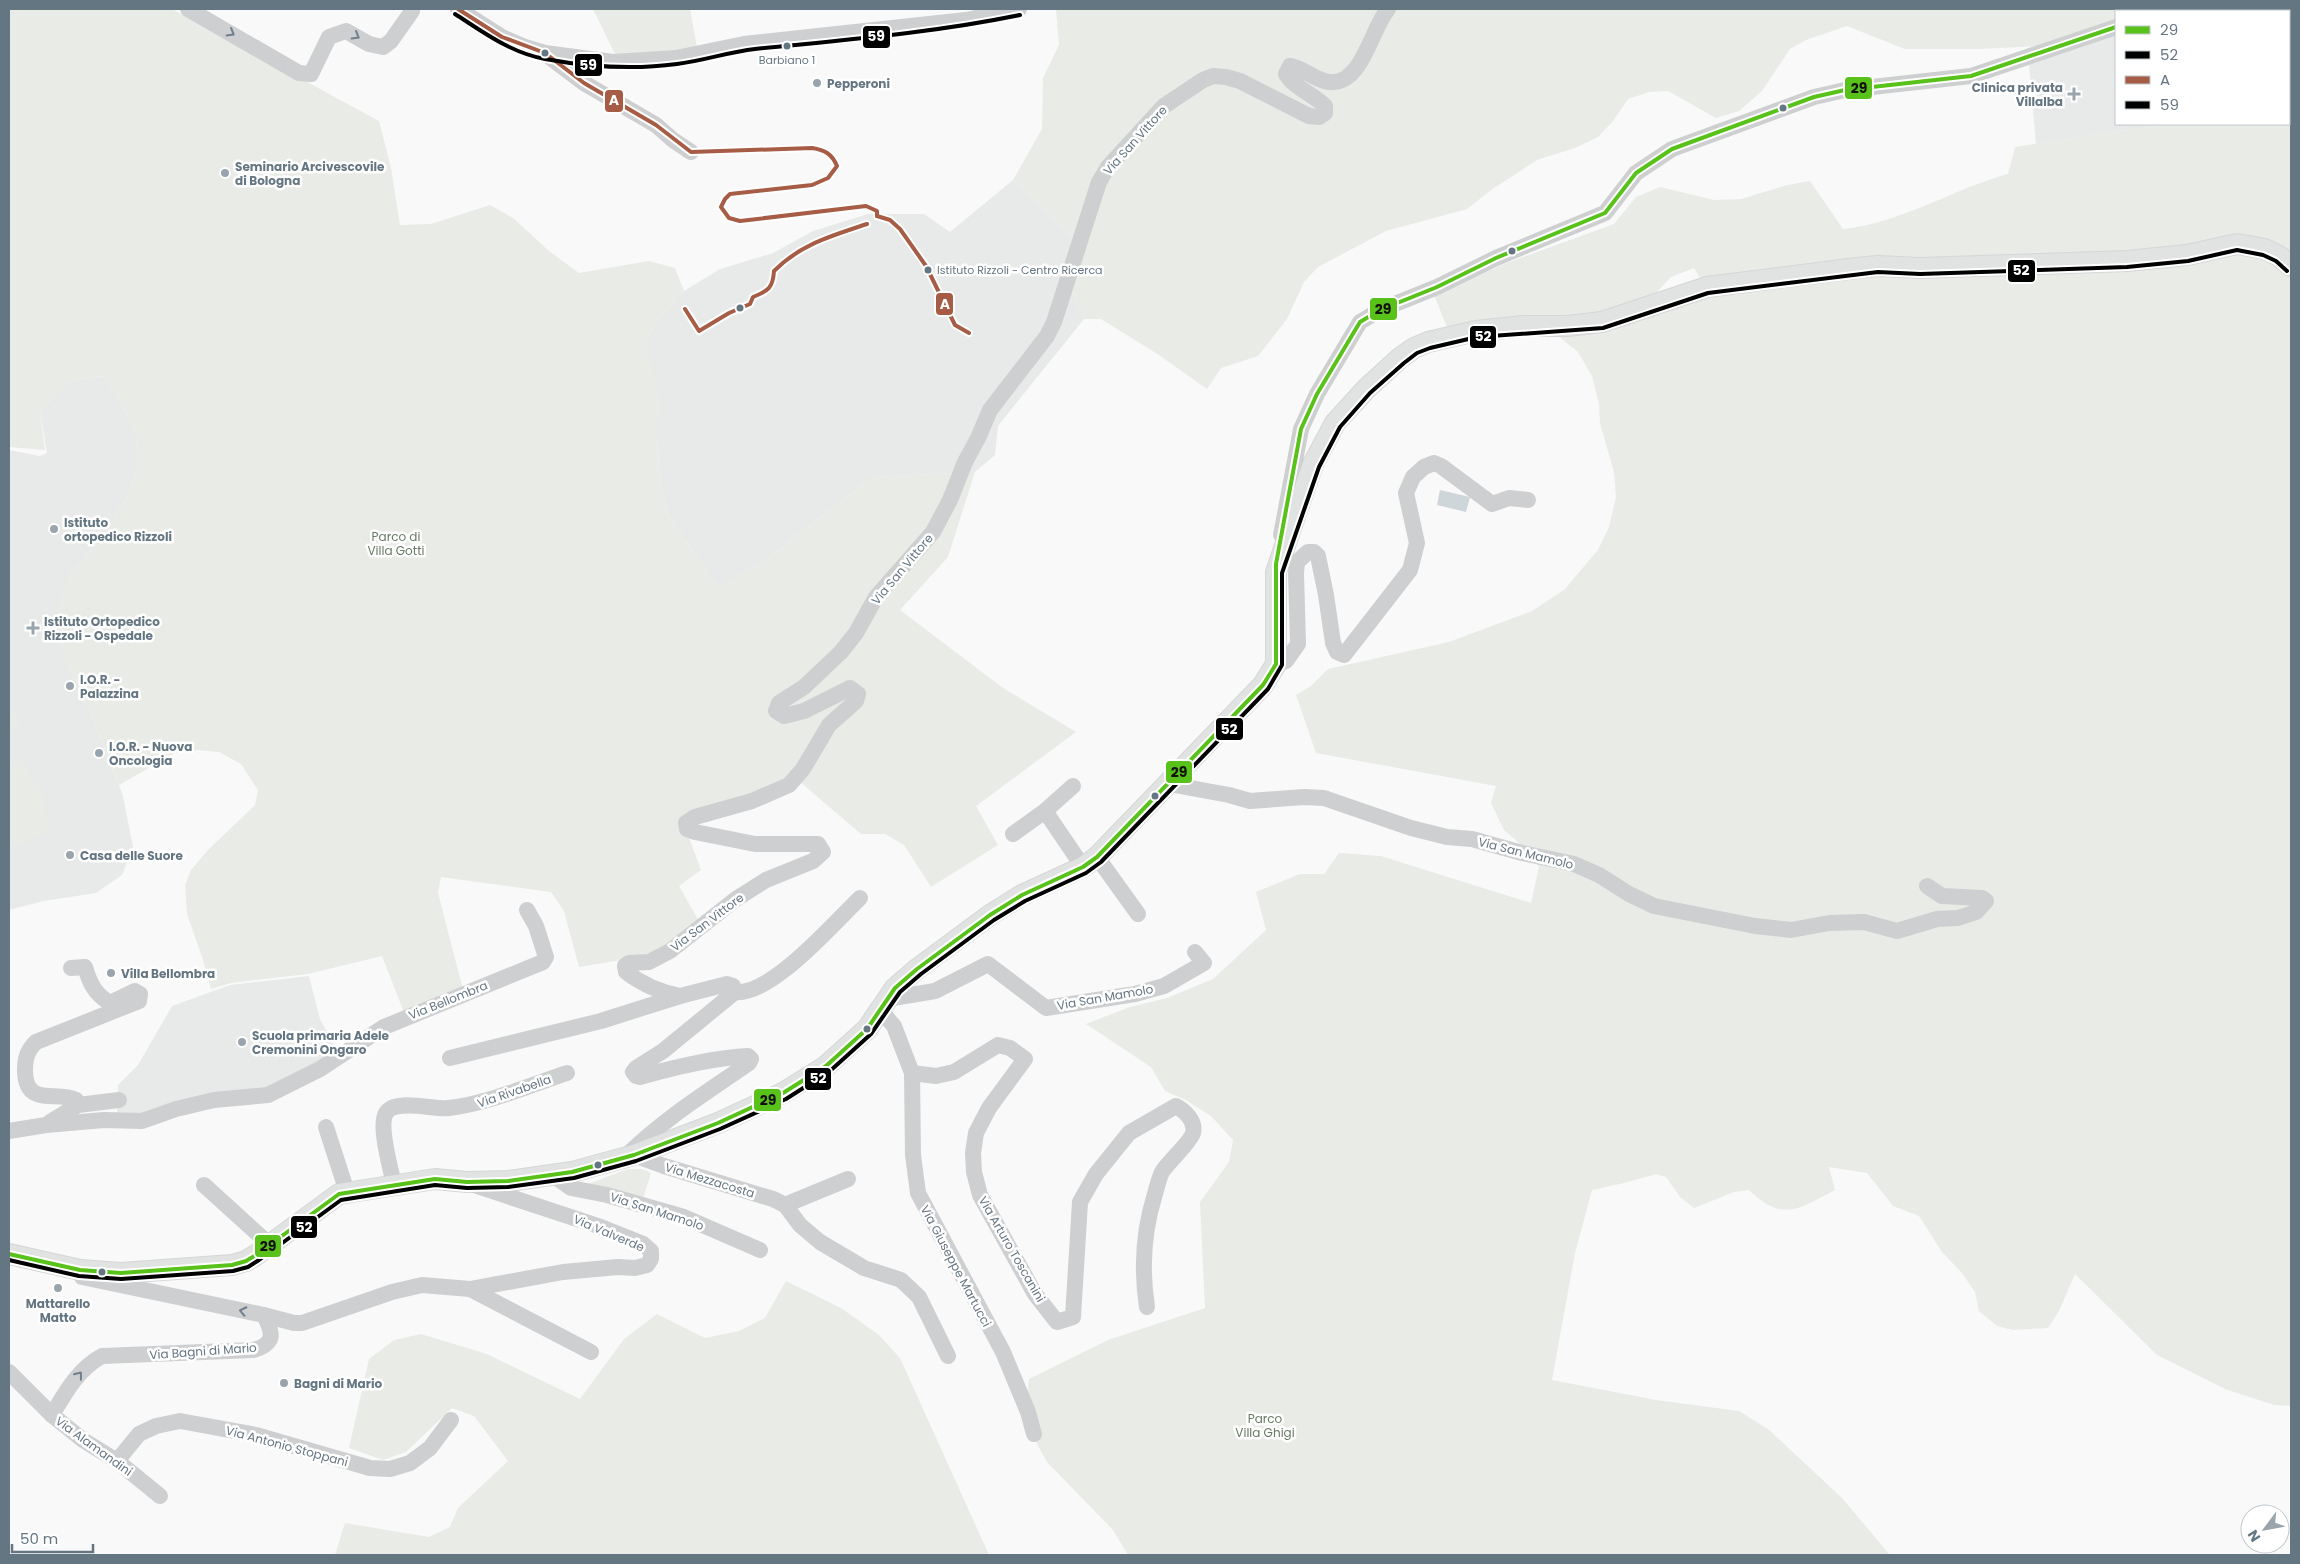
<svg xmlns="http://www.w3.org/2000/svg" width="2300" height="1564" font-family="Poppins,sans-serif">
<rect width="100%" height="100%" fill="#f9f9f9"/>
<!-- built -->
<g fill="#e8e9e9">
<path d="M2289,12H2291V105L2289,106Z"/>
<path d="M2116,34V124H2164L2036,144L2029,65L2095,39Z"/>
<path d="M1013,180L1081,247L1069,288L1084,319L998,426L995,455L975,472L872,477L762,563L718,588L668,514L660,483L658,450L653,421L662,410L645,342L658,320L684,291L720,269L773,253L813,231L868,214H924L950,232Z"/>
<path d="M105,376L127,414L136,435L138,462L131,489L109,527L88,554L68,575L75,689L89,709L123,796L133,847L122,875L96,893L44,901L9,910V450L40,456L47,453L40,412L68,382Z"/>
<path d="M309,976L320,1019L335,1047L334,1053L268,1090L138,1116L117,1115L118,1085L138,1065L172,1006L230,985Z"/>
</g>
<!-- green -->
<g fill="#e8ebe6" fill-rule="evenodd">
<path d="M9,9H172L379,121L391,168L400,225L431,224L490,205L513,218L549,251L579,273L649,261L675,268L684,291L658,320L645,342L663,410L653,421L658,450L660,483L668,514L718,588L762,563L872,477L975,472L948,557L900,610L1003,688L1076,732L976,806L998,845L931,887L904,845L885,834H861L799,781L683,822L701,870L679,886L700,923L652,955L579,967L564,911L551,892L441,877L438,893L466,1001L407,1020L382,956L308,974L231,983L211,989L202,957L187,914L185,885L191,870L209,849L255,805L258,790L241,764L219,752L197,750L175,753L119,785L89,709L75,689L58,643L56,612L68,575L88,554L109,527L131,489L138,462L136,435L127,414L105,376L68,382L40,412L45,450L9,447Z"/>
<path d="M593,9H690L698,53L618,60Z"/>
<path d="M1056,9H2147L2141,11H2116V21L2045,46L1977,49H1905L1847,26L1806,40L1790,49L1762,91L1739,111L1716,118L1668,91L1649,92L1628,99L1613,121L1598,137L1575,148L1537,160L1491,190L1467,209L1386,231L1318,267L1304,282L1287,319L1258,356L1221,368L1207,389L1159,355L1101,319H1084L1069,288L1081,247L1013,180L1042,129L1043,78L1059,45Z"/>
<path d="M2291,105V1406L2274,1405L2225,1389L2157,1355L2075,1274L2059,1311L2048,1328L2013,1330L1997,1326L1979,1311L1975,1292L1962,1273L1942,1252L1919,1216L1893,1206L1867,1173L1829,1167L1835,1190C1798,1209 1783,1223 1749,1190L1734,1192L1694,1208L1680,1197L1666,1177L1656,1174L1624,1183L1592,1190L1575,1253L1552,1380L1656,1400L1739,1411L1768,1429L1842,1498L1890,1555H1128L1113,1530L1047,1462L1037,1444L1027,1397L1029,1379L1108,1340L1205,1308L1200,1202L1229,1162L1233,1140L1211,1116L1184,1099L1165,1091L1151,1067L1086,1024L1130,1007L1167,998L1213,979L1266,930L1256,892L1300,874H1324L1339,853L1381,856L1531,903L1539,867L1525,848L1504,830L1491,803L1496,786L1316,753L1296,695L1311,686L1328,669L1449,642L1532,611L1564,590L1598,550L1609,527L1616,497L1614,472L1600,423L1599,404L1592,376L1578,352L1549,329L1451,337L1434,295L1504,264L1614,224L1636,197L1660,187L1714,200L1741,199L1787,185L1810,181L1843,229C1902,223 1952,189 2008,174L2015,147L2164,124H2289V106ZM1694,268L1704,285L1660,299L1658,291L1671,277Z"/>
<path d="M15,711L20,726L9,730V713Z"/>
<path d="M21,760L42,792L49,831L16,846H9V764Z"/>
<path d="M628,1169H642L651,1173L641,1205L585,1185Z"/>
<path d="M786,1281L841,1308L879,1335L900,1358L989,1555H335L345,1523L429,1537L450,1527L458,1508L508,1461L474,1416L452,1408L406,1452L383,1460L349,1448L369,1359L394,1340L421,1334L487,1354L580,1399L624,1339L657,1314L705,1338L739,1331L765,1318Z"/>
</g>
<!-- water -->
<path fill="#ced6d9" d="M1440,490L1470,497L1466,512L1437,505Z"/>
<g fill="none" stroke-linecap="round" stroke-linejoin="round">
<!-- major casing -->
<g stroke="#d5d6d7" stroke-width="22">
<path id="major" d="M9,1254L80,1270L121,1273L232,1265L246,1261L256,1255L339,1194L435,1179L467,1182L508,1181L572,1172L634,1155L718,1123L783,1093L826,1066L867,1029L895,988L917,969L990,915L1022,895L1083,867L1097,857L1263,685L1276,664V572L1313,464L1335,423L1366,389L1400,358L1414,348L1428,342L1476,331L1524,326H1567L1602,322L1707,287L1857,268L1878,266L1920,268L2127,261L2187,255L2237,244L2265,249L2279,256L2291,266"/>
</g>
<!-- minor -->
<g stroke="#cecfd0" stroke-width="16">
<path d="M188,9L299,73L311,74L329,37L346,31L369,44L383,47L391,41L412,11L411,9"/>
<path d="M458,9L502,37L525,47L545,53L613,62L676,58L744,44L966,20L1019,9"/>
<path d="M2169,11L2178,9"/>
<path d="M547,55L584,83L656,125L673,140L691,152"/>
<path d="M1281,535L1301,429L1317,394L1360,322L1380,310L1437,287L1496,258L1605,213L1636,173L1672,149L1814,97L1845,90L1971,76L2116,27"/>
<path d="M1276,664L1286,661L1298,644L1296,573L1297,562L1308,552H1314L1318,556L1326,595L1333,643L1337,652L1344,655L1410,570L1417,543L1406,493L1413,477L1424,467L1434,463L1441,466L1492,504L1509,498L1528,500"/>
<path d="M1169,784L1229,795L1250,801L1304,797L1324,798L1411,828L1447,837L1472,839L1522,853L1574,864L1599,875L1629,894L1654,906L1755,926L1791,930L1829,923L1864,922L1897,931L1937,919L1958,918L1976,912L1986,901L1982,898L1942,896L1927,886"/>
<path d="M1045,811L1083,867"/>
<path d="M1013,834L1045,811L1073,786"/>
<path d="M1097,857L1138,914"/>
<path d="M735,992C771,996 834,923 860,898"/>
<path d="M680,996C660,992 643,985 626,972L625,966L629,963L649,962L670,951L736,899L766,880L813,861L823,852L818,844H755L695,832L687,829L686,823L695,817L752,801L789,785L803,769L829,725L856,701L858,694L850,688L804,711L784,716L776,711L779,703L804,687L841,652L856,633L876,597L933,532L950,500L965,462L978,438L990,410L1047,336L1054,322L1099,182L1108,167L1164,106L1203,80L1213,76L1226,77L1240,81L1309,116L1319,117L1325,113V106C1313,94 1294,88 1286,74L1290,66C1304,68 1314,80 1329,82C1362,86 1371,29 1388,9"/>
<path d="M887,999L935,991L988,964L1046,1008L1135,994L1164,986L1204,963L1195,952"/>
<path d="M880,1010L894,1026L912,1073L913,1155L918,1193L1003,1352L1028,1412L1034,1434"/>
<path d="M450,1058L601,1021L680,996L727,984L733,986L735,992L663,1051L636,1068L633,1072L636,1076L640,1077C675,1067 711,1058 748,1056L751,1059L749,1063C706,1093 662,1120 625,1157"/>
<path d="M912,1073L936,1076L954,1072L998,1045L1010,1048L1025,1059L989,1108L976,1133L973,1153L974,1172L980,1195L1035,1294L1057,1322L1073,1317L1080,1202L1096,1174L1129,1133L1176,1106C1185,1111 1196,1121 1193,1133C1190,1143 1168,1162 1162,1172C1159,1178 1157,1187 1155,1194C1143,1232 1141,1268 1147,1307"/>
<path d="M78,1105L119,1100"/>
<path d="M50,1122L78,1105L76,1100C56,1090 26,1108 25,1071C25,1058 27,1051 36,1042L139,1001L140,994L135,991L110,1003C95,994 90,984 85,967L71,968"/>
<path d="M326,1127L347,1192"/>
<path d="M9,1131L46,1125L104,1120L142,1121L176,1109L214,1100L268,1095L320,1069L384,1027L543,962L546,957L536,926L527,910"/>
<path d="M634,1155L664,1166L773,1199L785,1205L800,1225L820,1242L864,1268L901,1280L919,1297L948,1356"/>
<path d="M554,1176L571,1188L607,1195L684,1217L760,1250"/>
<path d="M204,1185L270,1245"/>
<path d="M394,1185C391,1169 378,1126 386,1113C395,1098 434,1110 449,1108C489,1103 528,1086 567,1073"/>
<path d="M785,1205L848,1179"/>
<path d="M470,1289L591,1352"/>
<path d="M264,1315L294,1323H302L392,1292L422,1285L470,1289L563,1272L618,1267L635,1268L647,1265L651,1259V1251L643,1244L598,1226L474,1185"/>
<path d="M9,1372L52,1415L83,1440L117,1461L160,1496"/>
<path d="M52,1415C65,1393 78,1369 102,1356L254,1350C276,1343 273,1333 264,1315L82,1277"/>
<path d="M117,1461L139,1434L156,1426L180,1421L256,1435L370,1468L390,1469L410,1463L430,1448L451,1420"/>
</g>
<!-- major -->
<use href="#major" stroke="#e1e2e2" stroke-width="20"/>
<!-- bus-1 casing -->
<g stroke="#fff" stroke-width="8">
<path id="bus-1" d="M9,1254L80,1270L121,1273L232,1265L246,1261L256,1255L339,1194L435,1179L467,1182L508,1181L572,1172L634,1155L718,1123L783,1093L826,1066L867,1029L895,988L917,969L990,915L1022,895L1083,867L1097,857L1263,685L1276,664V564L1301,429L1317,394L1360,322L1380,310L1437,287L1496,258L1605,213L1636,173L1672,149L1814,97L1845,90L1971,76L2116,27"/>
</g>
<!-- bus-2 casing -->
<g stroke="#fff" stroke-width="8">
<path id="bus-2" d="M9,1260L79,1276L121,1279L233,1271L248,1267L259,1260L341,1200L435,1185L467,1188L508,1187L574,1178L636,1161L720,1129L786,1099L830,1071L871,1034L900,992L921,974L994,920L1025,901L1086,873L1101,862L1268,689L1282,665V573L1319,467L1340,427L1370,393L1404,363L1417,353L1430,348L1477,337L1603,328L1708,293L1878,272L1920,274L2127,267L2188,261L2237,250L2263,255L2276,261L2287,271"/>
</g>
<!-- bus-3 casing -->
<g stroke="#fff" stroke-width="8">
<g id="bus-3">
<path d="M458,9L502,37L545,53L584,83L656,125L691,152L812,148C825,150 832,154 837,166L828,178L812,185L730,194L725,199L721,207L729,218L740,221L866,206L877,211V216"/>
<path d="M877,216L890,220L900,229L926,266L955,325L969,333"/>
<path d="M685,309L699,331L729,313L750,304L753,297C768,291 773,288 774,271C801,244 831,236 867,224"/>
</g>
</g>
<!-- bus-4 casing -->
<g stroke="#fff" stroke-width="8">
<path id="bus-4" d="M455,14C483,32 511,53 545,59C589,67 633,70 677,64C703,61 728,52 755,49C843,40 933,33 1020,15"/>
</g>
<!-- bus-1 -->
<use href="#bus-1" stroke="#58c11a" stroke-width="4"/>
<!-- bus-2 -->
<use href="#bus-2" stroke="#000" stroke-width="4"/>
<!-- bus-3 -->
<use href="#bus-3" stroke="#a65c45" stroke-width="4"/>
<!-- bus-4 -->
<use href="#bus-4" stroke="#000" stroke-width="4"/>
</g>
<!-- one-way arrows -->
<defs><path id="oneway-chevron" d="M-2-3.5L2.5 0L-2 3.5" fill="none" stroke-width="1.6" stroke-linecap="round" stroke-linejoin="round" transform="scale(1.25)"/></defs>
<g stroke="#707f8b">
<use href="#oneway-chevron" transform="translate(231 33) rotate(31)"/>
<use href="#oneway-chevron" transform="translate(356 36) rotate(30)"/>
<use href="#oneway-chevron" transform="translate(243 1311) rotate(-168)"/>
<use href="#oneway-chevron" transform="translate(79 1375) rotate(-52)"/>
</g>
<!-- markers -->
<g fill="#657683" stroke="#fff" stroke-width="2">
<circle cx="787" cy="46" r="4.5"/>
<circle cx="545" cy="53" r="4.5"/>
<circle cx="1783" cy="108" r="4.5"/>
<circle cx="1512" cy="251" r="4.5"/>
<circle cx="928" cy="270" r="4.5"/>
<circle cx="740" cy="308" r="4.5"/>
<circle cx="1155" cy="796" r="4.5"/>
<circle cx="867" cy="1029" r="4.5"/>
<circle cx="598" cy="1165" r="4.5"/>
<circle cx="102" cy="1272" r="4.5"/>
</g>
<g fill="#99a4ac" stroke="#fff" stroke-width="2">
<circle cx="817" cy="83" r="5"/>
<path d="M2071.5 86.5h5v5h5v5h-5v5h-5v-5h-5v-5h5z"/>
<circle cx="225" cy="173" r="5"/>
<circle cx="54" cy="529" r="5"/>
<path d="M30.5 620.5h5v5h5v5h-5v5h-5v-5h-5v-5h5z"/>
<circle cx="70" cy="686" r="5"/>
<circle cx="99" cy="753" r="5"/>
<circle cx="70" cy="855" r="5"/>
<circle cx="111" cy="973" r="5"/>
<circle cx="242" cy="1042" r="5"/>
<circle cx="58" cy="1288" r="5"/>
<circle cx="284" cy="1383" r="5"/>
</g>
<g text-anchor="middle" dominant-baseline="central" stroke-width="5" stroke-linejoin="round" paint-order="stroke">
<!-- bus labels -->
<g font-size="11" fill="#657683" stroke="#fff">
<text x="787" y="60">Barbiano 1</text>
<text x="937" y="270" text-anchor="start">Istituto Rizzoli - Centro Ricerca</text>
</g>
<!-- poi labels -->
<g font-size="12" font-weight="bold" fill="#657683" stroke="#fff" text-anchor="start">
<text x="827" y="83">Pepperoni</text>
<text x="2063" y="87" text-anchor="end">Clinica privata<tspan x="2063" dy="14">Villalba</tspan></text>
<text x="235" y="166">Seminario Arcivescovile<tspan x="235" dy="14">di Bologna</tspan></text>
<text x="64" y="522">Istituto<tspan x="64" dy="14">ortopedico Rizzoli</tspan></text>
<text x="44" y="621">Istituto Ortopedico<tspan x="44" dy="14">Rizzoli - Ospedale</tspan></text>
<text x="80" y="679">I.O.R. -<tspan x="80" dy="14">Palazzina</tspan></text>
<text x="109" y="746">I.O.R. - Nuova<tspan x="109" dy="14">Oncologia</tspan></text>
<text x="80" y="855">Casa delle Suore</text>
<text x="121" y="973">Villa Bellombra</text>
<text x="252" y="1035">Scuola primaria Adele<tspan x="252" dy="14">Cremonini Ongaro</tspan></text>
<text x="58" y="1303" text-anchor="middle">Mattarello<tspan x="58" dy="14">Matto</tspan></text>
<text x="294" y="1383">Bagni di Mario</text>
</g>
<!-- street labels -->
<g font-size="12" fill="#657683" stroke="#fff">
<text transform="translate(1135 140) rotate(-48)">Via San Vittore</text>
<text transform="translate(902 569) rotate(-50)">Via San Vittore</text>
<text transform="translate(1526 853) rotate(14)">Via San Mamolo</text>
<text transform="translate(707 922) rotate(-37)">Via San Vittore</text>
<text transform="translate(1105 997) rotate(-10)">Via San Mamolo</text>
<text transform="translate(448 1000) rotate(-22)">Via Bellombra</text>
<text transform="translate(514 1091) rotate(-19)">Via Rivabella</text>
<text transform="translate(710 1180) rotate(17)">Via Mezzacosta</text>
<text transform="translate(657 1211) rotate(18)">Via San Mamolo</text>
<text transform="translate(609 1233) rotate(23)">Via Valverde</text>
<text transform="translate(1012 1249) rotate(60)">Via Arturo Toscanini</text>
<text transform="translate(956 1266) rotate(62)">Via Giuseppe Martucci</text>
<text transform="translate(203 1351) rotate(-4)">Via Bagni di Mario</text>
<text transform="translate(94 1446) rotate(36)">Via Alamandini</text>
<text transform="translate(287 1446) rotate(15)">Via Antonio Stoppani</text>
</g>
<!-- park labels -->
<g font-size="12" fill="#687a64" stroke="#fff">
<text x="396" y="536">Parco di<tspan x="396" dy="14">Villa Gotti</tspan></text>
<text x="1265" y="1418">Parco<tspan x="1265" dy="14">Villa Ghigi</tspan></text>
</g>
</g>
<g stroke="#fff" stroke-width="2">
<rect x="862" y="25" width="29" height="24" rx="5" fill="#000"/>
<rect x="574" y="53" width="29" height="24" rx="5" fill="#000"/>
<rect x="1844" y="76" width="29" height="24" rx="5" fill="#58c11a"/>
<rect x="604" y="89" width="20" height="24" rx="5" fill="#a65c45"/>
<rect x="2007" y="259" width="29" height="24" rx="5" fill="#000"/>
<rect x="935" y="292" width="19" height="24" rx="5" fill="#a65c45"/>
<rect x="1369" y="297" width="29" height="24" rx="5" fill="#58c11a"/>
<rect x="1469" y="325" width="28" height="24" rx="5" fill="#000"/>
<rect x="1215" y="717" width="29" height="24" rx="5" fill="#000"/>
<rect x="1165" y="760" width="28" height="24" rx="5" fill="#58c11a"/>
<rect x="804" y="1067" width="28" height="24" rx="5" fill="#000"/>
<rect x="753" y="1088" width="29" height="24" rx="5" fill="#58c11a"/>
<rect x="290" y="1215" width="28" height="24" rx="5" fill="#000"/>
<rect x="254" y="1234" width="28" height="24" rx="5" fill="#58c11a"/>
</g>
<g font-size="14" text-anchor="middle" font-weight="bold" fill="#fff">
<text x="876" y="41">59</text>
<text x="588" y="70">59</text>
<text x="614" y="105">A</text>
<text x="2021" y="275">52</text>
<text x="945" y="309">A</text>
<text x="1483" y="341">52</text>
<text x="1229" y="734">52</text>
<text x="818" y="1083">52</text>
<text x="304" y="1232">52</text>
</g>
<g font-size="14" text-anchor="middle" font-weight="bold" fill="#111">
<text x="1859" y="93">29</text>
<text x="1383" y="314">29</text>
<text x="1179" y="777">29</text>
<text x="768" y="1105">29</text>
<text x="268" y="1251">29</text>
</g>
<!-- border -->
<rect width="2300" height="1564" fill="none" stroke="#657683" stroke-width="20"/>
<!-- legend -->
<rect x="2115" y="10" width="175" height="115" fill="#ffffff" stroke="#c1c8cd"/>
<rect x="2125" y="26" width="25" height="8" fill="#58c11a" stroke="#c1c8cd"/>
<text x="2160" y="35" font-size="15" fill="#657683">29</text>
<rect x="2125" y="51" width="25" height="8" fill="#000000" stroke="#c1c8cd"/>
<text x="2160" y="60" font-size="15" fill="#657683">52</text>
<rect x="2125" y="76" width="25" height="8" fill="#a65c45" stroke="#c1c8cd"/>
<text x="2160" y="85" font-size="15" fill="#657683">A</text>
<rect x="2125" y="101" width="25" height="8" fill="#000000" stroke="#c1c8cd"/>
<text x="2160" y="110" font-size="15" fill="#657683">59</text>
<!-- north arrow -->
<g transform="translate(2265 1529) rotate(238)"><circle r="24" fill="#ffffff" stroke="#c1c8cd"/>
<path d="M0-4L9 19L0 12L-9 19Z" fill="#99a4ac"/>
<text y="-8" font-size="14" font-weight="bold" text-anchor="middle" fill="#657683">N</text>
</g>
<!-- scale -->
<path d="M12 1544v8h81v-8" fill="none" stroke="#657683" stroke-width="2.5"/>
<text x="20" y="1544" font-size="15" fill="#657683" stroke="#ffffff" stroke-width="4" paint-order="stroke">50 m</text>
</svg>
